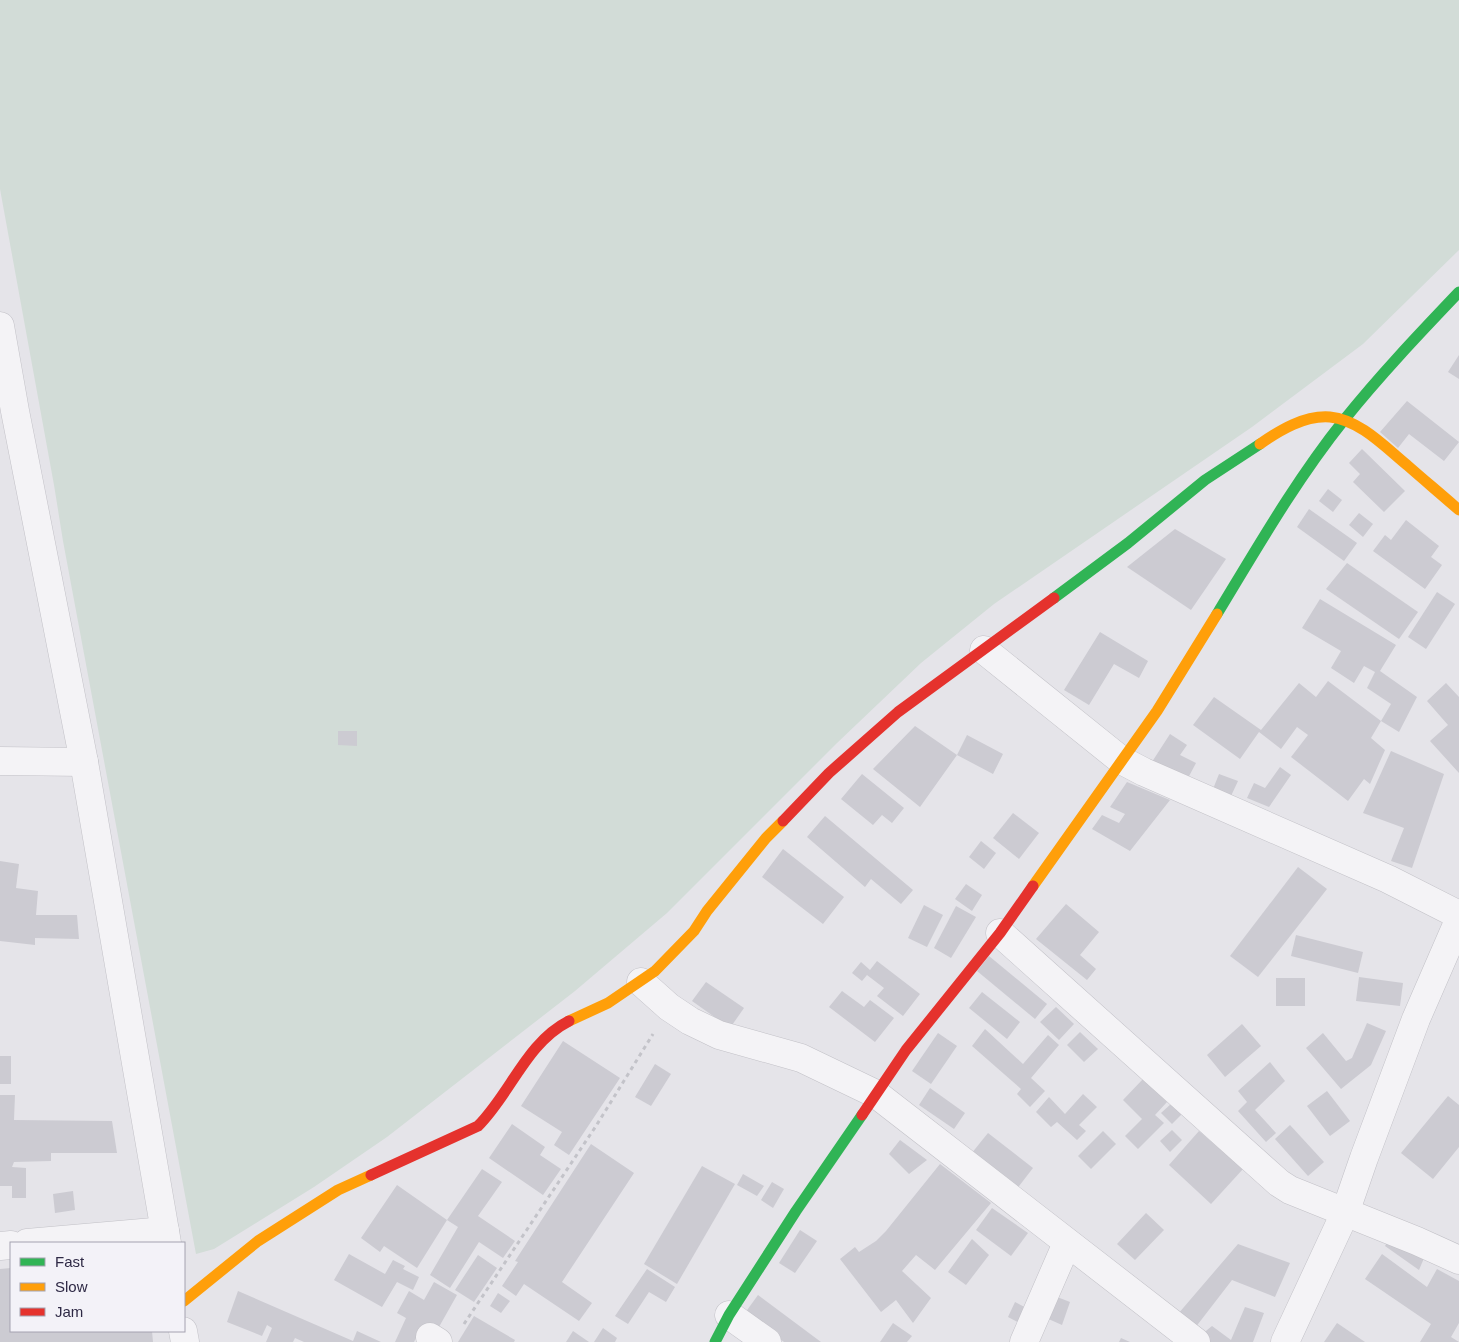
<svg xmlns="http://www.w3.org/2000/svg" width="1459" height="1342" font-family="Helvetica,sans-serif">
<rect width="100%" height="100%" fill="#e5e4e9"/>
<!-- green -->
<path fill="#d2dcd7" d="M0,0H1459V250L1363,344L1252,427L994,604L921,663L837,743L667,913L575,991L387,1137L314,1187L214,1249L196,1254L63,541L54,485L0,189Z"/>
<!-- building -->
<g fill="#cccbd2">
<path d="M1459,355V379L1448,372Z"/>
<path d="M1407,401L1459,442L1444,461L1409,434L1398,448L1380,432Z"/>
<path d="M1362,449L1405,491L1384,512L1353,482L1360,474L1349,463Z"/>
<path d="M1328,489L1342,500L1333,512L1319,501Z"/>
<path d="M1309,509L1357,543L1344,561L1297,527Z"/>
<path d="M1359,513L1373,524L1363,537L1349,525Z"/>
<path d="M1406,520L1439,546L1431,557L1442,565L1425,589L1373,551L1385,535L1391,540Z"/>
<path d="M1175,529L1226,559L1191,610L1127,567Z"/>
<path d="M1347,563L1418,612L1399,639L1326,589Z"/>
<path d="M1437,592L1455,604L1426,649L1408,637Z"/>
<path d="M1320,599L1396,645L1380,671L1417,697L1399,732L1381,721L1371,738L1385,750L1370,784L1364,779L1348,801L1291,757L1308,735L1297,727L1281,749L1259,732L1240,759L1193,725L1214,697L1261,730L1299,683L1316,697L1328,681L1381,721L1391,704L1367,688L1375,672L1364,666L1354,683L1331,668L1341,651L1302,628Z"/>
<path d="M1100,632L1148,661L1139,678L1114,664L1089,705L1064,690Z"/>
<path d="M1446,683L1459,697V773L1430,741L1448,725L1427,701Z"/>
<path d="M915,726L957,755L967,735L1003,754L993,774L957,755L920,807L873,769Z"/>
<path d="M338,731H357V746L338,745Z"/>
<path d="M1170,734L1187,745L1180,755L1196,763L1187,780L1150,765Z"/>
<path d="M1391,751L1444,774L1412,868L1391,861L1404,828L1363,813Z"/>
<path d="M1280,767L1291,775L1269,807L1247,798L1254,783L1265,788Z"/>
<path d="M862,774L904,808L892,823L882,815L873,825L841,799Z"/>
<path d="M1219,774L1238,781L1231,796L1213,789Z"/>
<path d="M1127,782L1170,800L1130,851L1092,829L1102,815L1119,823L1125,814L1110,807Z"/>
<path d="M1013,813L1039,833L1019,859L993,838Z"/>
<path d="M825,816L913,890L901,904L871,879L865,887L807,837Z"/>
<path d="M981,841L996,853L984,869L969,857Z"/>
<path d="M783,849L844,897L823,924L762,877Z"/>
<path d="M0,861L19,864L16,888L38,891L36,915H77L79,939L35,938V945L0,941Z"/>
<path d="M1298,867L1327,889L1258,977L1230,956Z"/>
<path d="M966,884L982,895L972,911L955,899Z"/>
<path d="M1066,904L1099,932L1080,955L1096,969L1087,980L1036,939Z"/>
<path d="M924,905L943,915L927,947L908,938Z"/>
<path d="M956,906L976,917L951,958L934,948Z"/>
<path d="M1296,935L1363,952L1358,973L1291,956Z"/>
<path d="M989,956L1047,1004L1035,1019L977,971Z"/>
<path d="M877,961L920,994L903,1016L877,996L884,988L867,975L862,981L852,973L861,962L870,970Z"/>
<path d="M1359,977L1403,983L1400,1006L1356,1001Z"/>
<rect x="1276" y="978" width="29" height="28"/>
<path d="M706,982L744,1008L730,1028L692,1001Z"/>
<path d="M842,991L864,1007L870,1000L894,1018L875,1042L829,1007Z"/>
<path d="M982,992L1020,1022L1007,1039L969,1008Z"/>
<path d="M1056,1007L1074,1024L1059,1040L1040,1022Z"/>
<path d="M1367,1023L1386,1031L1371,1065L1341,1089L1306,1048L1323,1033L1346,1061L1352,1058Z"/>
<path d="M1242,1024L1261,1046L1225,1077L1207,1055Z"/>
<path d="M985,1029L1023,1064L1048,1035L1059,1045L1031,1078L1045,1091L1030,1107L1017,1094L1021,1089L972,1046Z"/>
<path d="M1080,1032L1098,1049L1084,1062L1067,1045Z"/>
<path d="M938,1033L957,1046L931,1084L912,1071Z"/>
<path d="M563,1041L620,1078L569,1155L554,1145L562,1132L521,1106Z"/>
<rect x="0" y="1056" width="11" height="28"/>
<path d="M1270,1062L1285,1081L1255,1110L1276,1133L1266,1142L1238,1111L1247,1102L1238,1091Z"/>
<path d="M655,1064L671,1074L651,1106L635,1097Z"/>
<path d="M1143,1079L1167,1102L1155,1115L1164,1123L1138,1149L1125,1136L1142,1119L1123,1100Z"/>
<path d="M930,1088L965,1113L954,1129L919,1105Z"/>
<path d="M1327,1091L1350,1121L1330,1136L1307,1106Z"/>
<path d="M1083,1094L1097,1107L1079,1125L1086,1131L1077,1140L1057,1122L1051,1127L1036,1112L1049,1097L1065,1114Z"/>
<path d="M0,1095H15L14,1120L112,1121L117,1153H51V1161L14,1162L12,1167L26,1168V1198H12V1186H0Z"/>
<path d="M1448,1096L1459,1105V1147L1433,1179L1401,1153Z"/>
<path d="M1172,1103L1183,1113L1172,1124L1161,1113Z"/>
<path d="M512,1124L545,1147L540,1155L561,1169L543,1195L489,1158Z"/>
<path d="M1290,1125L1324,1162L1308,1176L1275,1139Z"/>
<path d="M1172,1130L1182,1140L1170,1152L1160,1141Z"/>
<path d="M1103,1131L1116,1144L1091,1169L1078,1156Z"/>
<path d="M1199,1131L1243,1169L1211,1204L1169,1165Z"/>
<path d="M988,1133L1033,1168L1016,1190L971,1154Z"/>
<path d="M900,1140L927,1160L909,1174L889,1154Z"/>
<path d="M591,1144L634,1173L562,1282L592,1303L579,1321L524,1284L516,1296L502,1286L518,1262L515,1261Z"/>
<path d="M940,1164L991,1203L935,1270L916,1255L902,1271L931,1298L913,1323L896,1300L881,1312L840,1259L855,1247L859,1252L876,1241L886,1231Z"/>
<path d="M702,1166L735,1184L677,1284L644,1264Z"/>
<path d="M482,1169L502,1182L478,1216L515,1241L503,1258L479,1242L450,1288L430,1275L458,1227L447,1220L417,1268L384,1246L380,1252L361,1238L397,1185L447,1220Z"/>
<path d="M743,1174L764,1186L757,1196L737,1185Z"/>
<path d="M772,1182L784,1189L773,1208L761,1200Z"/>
<path d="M73,1191L75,1210L55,1213L53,1194Z"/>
<path d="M992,1208L1028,1233L1011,1256L976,1230Z"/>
<path d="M1146,1213L1164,1230L1135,1260L1117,1244Z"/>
<path d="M800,1230L817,1241L795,1273L779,1263Z"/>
<path d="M1392,1234L1427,1251L1419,1270L1385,1246Z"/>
<path d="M972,1239L989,1255L966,1285L948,1272Z"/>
<path d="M1238,1244L1290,1263L1275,1297L1232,1280L1195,1328L1178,1314Z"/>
<path d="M349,1254L385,1274L393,1260L405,1266L403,1269L419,1277L413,1290L397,1282L382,1307L334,1280Z"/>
<path d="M1382,1254L1427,1287L1437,1269L1459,1281V1323L1451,1337L1459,1342H1420L1431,1324L1365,1279Z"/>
<path d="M478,1255L497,1268L474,1302L455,1290Z"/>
<path d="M11,1268V1331H152L153,1342H0V1269Z"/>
<path d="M647,1269L675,1287L666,1302L649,1292L628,1324L615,1316Z"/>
<path d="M434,1282L457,1295L435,1334L422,1326L414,1342H395L406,1318L397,1313L409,1291L424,1300Z"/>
<path d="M238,1291L353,1341L357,1331L381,1342H304L295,1338L293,1342H266L272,1328L267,1325L262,1336L227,1322Z"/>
<path d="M498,1293L510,1301L501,1313L490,1306Z"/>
<path d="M758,1295L821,1342H784L745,1313Z"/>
<path d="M1052,1295L1070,1302L1062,1325L1044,1317Z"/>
<path d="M1015,1302L1030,1310L1023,1325L1008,1317Z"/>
<path d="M1245,1307L1264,1313L1253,1342H1210L1201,1335L1212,1326L1231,1340Z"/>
<path d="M474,1316L515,1340L514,1342H458Z"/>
<path d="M893,1323L912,1336L907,1342H880Z"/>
<path d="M1337,1323L1340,1325L1365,1342H1324Z"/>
<path d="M603,1328L617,1338L615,1342H594Z"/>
<path d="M573,1331L589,1342H566Z"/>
<path d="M1121,1338L1130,1342H1119Z"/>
</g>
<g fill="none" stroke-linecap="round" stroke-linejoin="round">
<!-- street casing -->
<g stroke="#c2c1c7" stroke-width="29">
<g id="street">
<path d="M0,326L15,411L84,762L167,1243"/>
<path d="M984,650L1121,760L1144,772L1388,879L1459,915"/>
<path d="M0,761L84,762"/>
<path d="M1000,933L1279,1183L1290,1190L1417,1241L1459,1260"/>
<path d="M641,982L669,1007L690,1021L719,1035L801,1058L876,1094L1196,1342"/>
<path d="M27,1243L165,1231"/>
<path d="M0,1246L11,1245"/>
<path d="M729,1315L767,1342"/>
<path d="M183,1331L185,1342"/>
<path d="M430,1337L438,1342"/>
<path d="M1024,1342L1067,1243"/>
<path d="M1285,1342L1345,1213L1364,1158L1416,1019L1459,920"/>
</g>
</g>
<!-- path -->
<path stroke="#c3c3c9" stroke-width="3" stroke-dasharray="4 4" stroke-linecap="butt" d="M464,1324L596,1126L653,1034"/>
<!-- street -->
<use href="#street" stroke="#f4f3f6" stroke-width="28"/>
<!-- fast -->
<g stroke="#30b455" stroke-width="11">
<path d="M1054,598L1128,543L1205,480L1260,444"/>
<path d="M1217,614C1257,548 1296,480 1344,420C1380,375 1420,333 1459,292"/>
<path d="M715,1342L729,1315L796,1211L862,1115"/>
</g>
<!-- slow -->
<g stroke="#ff9f0a" stroke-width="11">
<path d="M1260,444C1280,430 1305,415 1330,417C1360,420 1385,447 1407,465C1424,480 1442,495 1459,510"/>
<path d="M1033,886L1157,711L1217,614"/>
<path d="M569,1021L608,1003L655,971L694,931L707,911L766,838L783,821"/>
<path d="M184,1301L258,1241L338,1190L371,1175"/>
</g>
<!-- jam -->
<g stroke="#e5322d" stroke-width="11">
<path d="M783,821L829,773L898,712L1054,598"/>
<path d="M862,1115L906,1050L1000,933L1033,886"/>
<path d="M371,1175L478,1126C511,1093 526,1043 569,1021"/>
</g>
</g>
<!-- legend -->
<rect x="10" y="1242" width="175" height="90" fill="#f3f2f8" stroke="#a4a2b0"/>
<rect x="20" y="1258" width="25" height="8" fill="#30b455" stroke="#a4a2b0"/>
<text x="55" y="1267" font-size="15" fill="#2e2945">Fast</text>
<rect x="20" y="1283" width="25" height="8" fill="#ff9f0a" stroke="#a4a2b0"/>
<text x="55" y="1292" font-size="15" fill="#2e2945">Slow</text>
<rect x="20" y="1308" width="25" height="8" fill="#e5322d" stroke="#a4a2b0"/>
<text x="55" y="1317" font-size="15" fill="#2e2945">Jam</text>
</svg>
